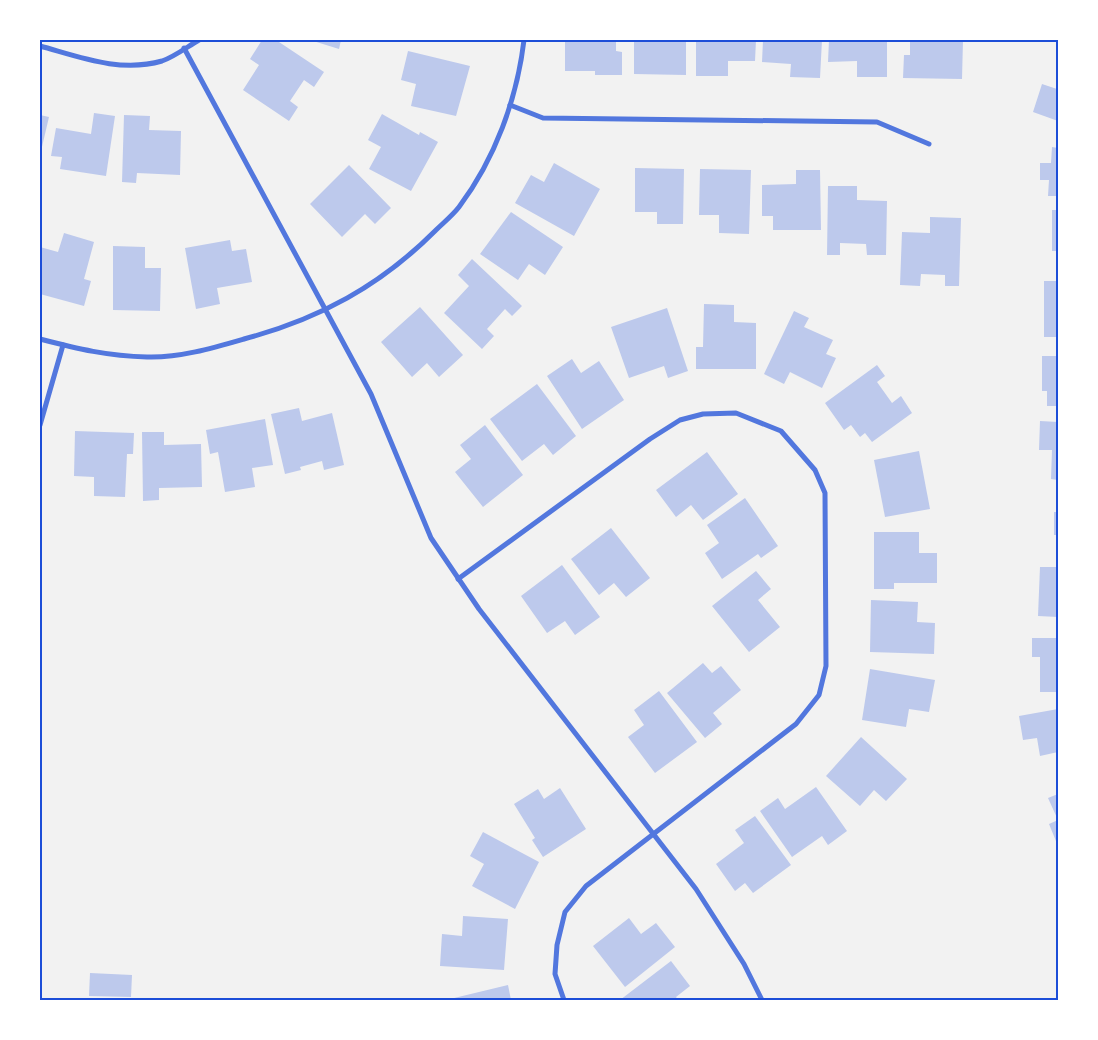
<svg xmlns="http://www.w3.org/2000/svg" width="1098" height="1040" font-family="'Varela Round',sans-serif">
<rect width="100%" height="100%" fill="#f2f2f2"/>
<!-- building -->
<g fill="#bdc9ec">
<path d="M262,40H276L324,72L314,87L304,80L290,101L298,107L289,121L243,90L259,65L250,59Z"/>
<path d="M310,40H341L339,49Z"/>
<path d="M565,40H616V51L622,52V75H595V71H565Z"/>
<path d="M634,40H686V75L634,74Z"/>
<path d="M696,40H756L755,61H728V76H696Z"/>
<path d="M763,40H822L820,78L790,77L791,64L762,62Z"/>
<path d="M829,40H887V77H857V61L828,62Z"/>
<path d="M910,40H963L962,79L903,78L904,55H910Z"/>
<path d="M408,51L470,66L456,116L411,106L416,84L401,80Z"/>
<path d="M1042,84L1057,89L1058,86V121L1033,112Z"/>
<path d="M94,113L115,116L106,176L60,169L62,157L51,156L56,128L91,134Z"/>
<path d="M382,114L419,135L420,132L438,142L411,191L369,169L381,147L368,140Z"/>
<path d="M40,115L49,117L41,151H40Z"/>
<path d="M124,115L150,116L149,130L181,131L180,175L137,173L136,183L122,182Z"/>
<path d="M1052,147L1058,148V196H1048L1049,180H1040V163H1051Z"/>
<path d="M554,163L600,189L574,236L515,203L531,175L544,182Z"/>
<path d="M349,165L391,208L375,224L365,214L342,237L310,204Z"/>
<path d="M635,168L684,169L683,224H657V212H635Z"/>
<path d="M700,169L751,170L749,234L719,233V215H699Z"/>
<path d="M796,170H820L821,230H773V216H762V185L796,184Z"/>
<path d="M828,186H857V200L887,201L886,255H867L866,244L840,243V255H827Z"/>
<rect x="1052" y="210" width="6" height="41"/>
<path d="M511,212L563,247L545,275L529,264L518,280L480,254Z"/>
<path d="M930,217L961,218L959,286H945V275L921,274L920,286L900,285L902,232L930,233Z"/>
<path d="M64,233L94,242L84,279L91,281L84,306L40,294V247L58,252Z"/>
<path d="M230,240L232,251L246,249L252,282L217,288L220,304L196,309L185,248Z"/>
<path d="M113,246L145,247V268H161L160,311L113,310Z"/>
<path d="M472,259L522,306L512,316L505,309L487,329L494,336L482,349L444,313L469,286L458,275Z"/>
<rect x="1044" y="281" width="14" height="56"/>
<path d="M704,304L734,305V322L756,323V369H696V347H703Z"/>
<path d="M420,307L463,355L439,377L427,363L412,377L381,342Z"/>
<path d="M667,308L688,371L668,378L664,366L629,378L611,327Z"/>
<path d="M794,311L809,318L804,327L833,340L826,354L836,358L822,388L790,372L784,384L764,374Z"/>
<path d="M1042,356H1058V406H1047V391H1042Z"/>
<path d="M572,359L581,373L599,361L624,400L582,429L547,376Z"/>
<path d="M877,365L885,376L877,382L892,403L901,396L912,413L872,442L865,433L860,437L851,425L844,430L825,403Z"/>
<path d="M537,384L576,436L553,455L544,444L522,461L490,419Z"/>
<path d="M299,408L302,421L332,413L344,465L324,470L322,461L300,467L301,470L285,474L271,414Z"/>
<path d="M265,419L273,465L252,468L255,487L225,492L218,452L210,454L206,430Z"/>
<path d="M1040,421L1058,422V480L1051,479L1052,450H1039Z"/>
<path d="M485,425L523,475L483,507L455,472L471,459L460,445Z"/>
<path d="M75,431L134,433L133,454H127L125,497L94,496V477L74,476Z"/>
<path d="M142,432H164V445L201,444L202,487L159,488V500L143,501Z"/>
<path d="M919,451L930,509L885,517L874,460Z"/>
<path d="M707,452L738,494L703,520L691,505L676,517L656,490Z"/>
<path d="M745,498L778,546L761,558L758,554L722,579L705,553L719,543L707,525Z"/>
<rect x="1054" y="512" width="4" height="23"/>
<path d="M611,528L650,578L626,597L614,583L599,595L571,559Z"/>
<path d="M874,532H919V553H937V583H894V589H874Z"/>
<path d="M562,565L600,617L575,635L565,621L547,633L521,596Z"/>
<path d="M1040,567H1058V617L1038,616Z"/>
<path d="M756,571L771,589L758,600L780,627L749,652L712,606Z"/>
<path d="M871,600L918,602L917,622L935,623L934,654L870,652Z"/>
<path d="M1032,638H1058V692H1040V657H1032Z"/>
<path d="M703,663L712,673L721,666L741,690L713,713L722,724L705,738L667,693Z"/>
<path d="M870,669L935,680L929,712L909,709L906,727L862,720Z"/>
<path d="M659,691L697,742L655,773L628,737L644,725L634,710Z"/>
<path d="M1058,709V752L1040,756L1037,738L1023,740L1019,716Z"/>
<path d="M861,737L907,779L886,801L874,790L860,806L826,776Z"/>
<path d="M816,787L847,831L828,845L822,836L792,857L760,811L778,798L785,809Z"/>
<path d="M560,788L586,829L543,857L532,840L535,838L514,804L538,789L544,799Z"/>
<path d="M1058,794V820L1048,798Z"/>
<path d="M755,816L791,865L753,893L745,883L735,891L716,864L744,843L735,830Z"/>
<path d="M1058,820V846L1049,824Z"/>
<path d="M483,832L539,862L515,909L472,886L484,864L470,856Z"/>
<path d="M463,916L508,919L504,970L440,966L442,934L462,936Z"/>
<path d="M629,918L641,934L656,923L675,947L625,987L593,946Z"/>
<path d="M671,961L690,986L676,997L678,1000H620Z"/>
<path d="M90,973L132,975L131,997L89,996Z"/>
<path d="M508,985L511,1000H450V999Z"/>
</g>
<g fill="none" stroke-linecap="round" stroke-linejoin="round">
<!-- minor -->
<g stroke="#5277de" stroke-width="5">
<path d="M40,46C80,57 120,73 162,61C174,57 187,47 199,40"/>
<path d="M184,48L371,394L431,538L479,609L696,889L744,964L762,1000"/>
<path d="M510,105L543,118L877,122L929,144"/>
<path d="M40,339C78,349 108,356 147,357C179,358 213,348 244,339C319,319 380,286 435,231C443,223 452,216 459,207C495,159 517,99 524,40"/>
<path d="M40,425L63,345"/>
<path d="M458,579L650,439L680,420L703,414L736,413L781,431L815,470L825,493L826,666L819,695L796,724L586,886L565,912L557,945L555,974L564,1000"/>
</g>
</g>
<!-- border -->
<rect width="1098" height="1040" fill="none" stroke="#ffffff" stroke-width="82"/>
<rect x="41" y="41" width="1016" height="958" fill="none" stroke="#1d4ed8" stroke-width="2"/>
</svg>
